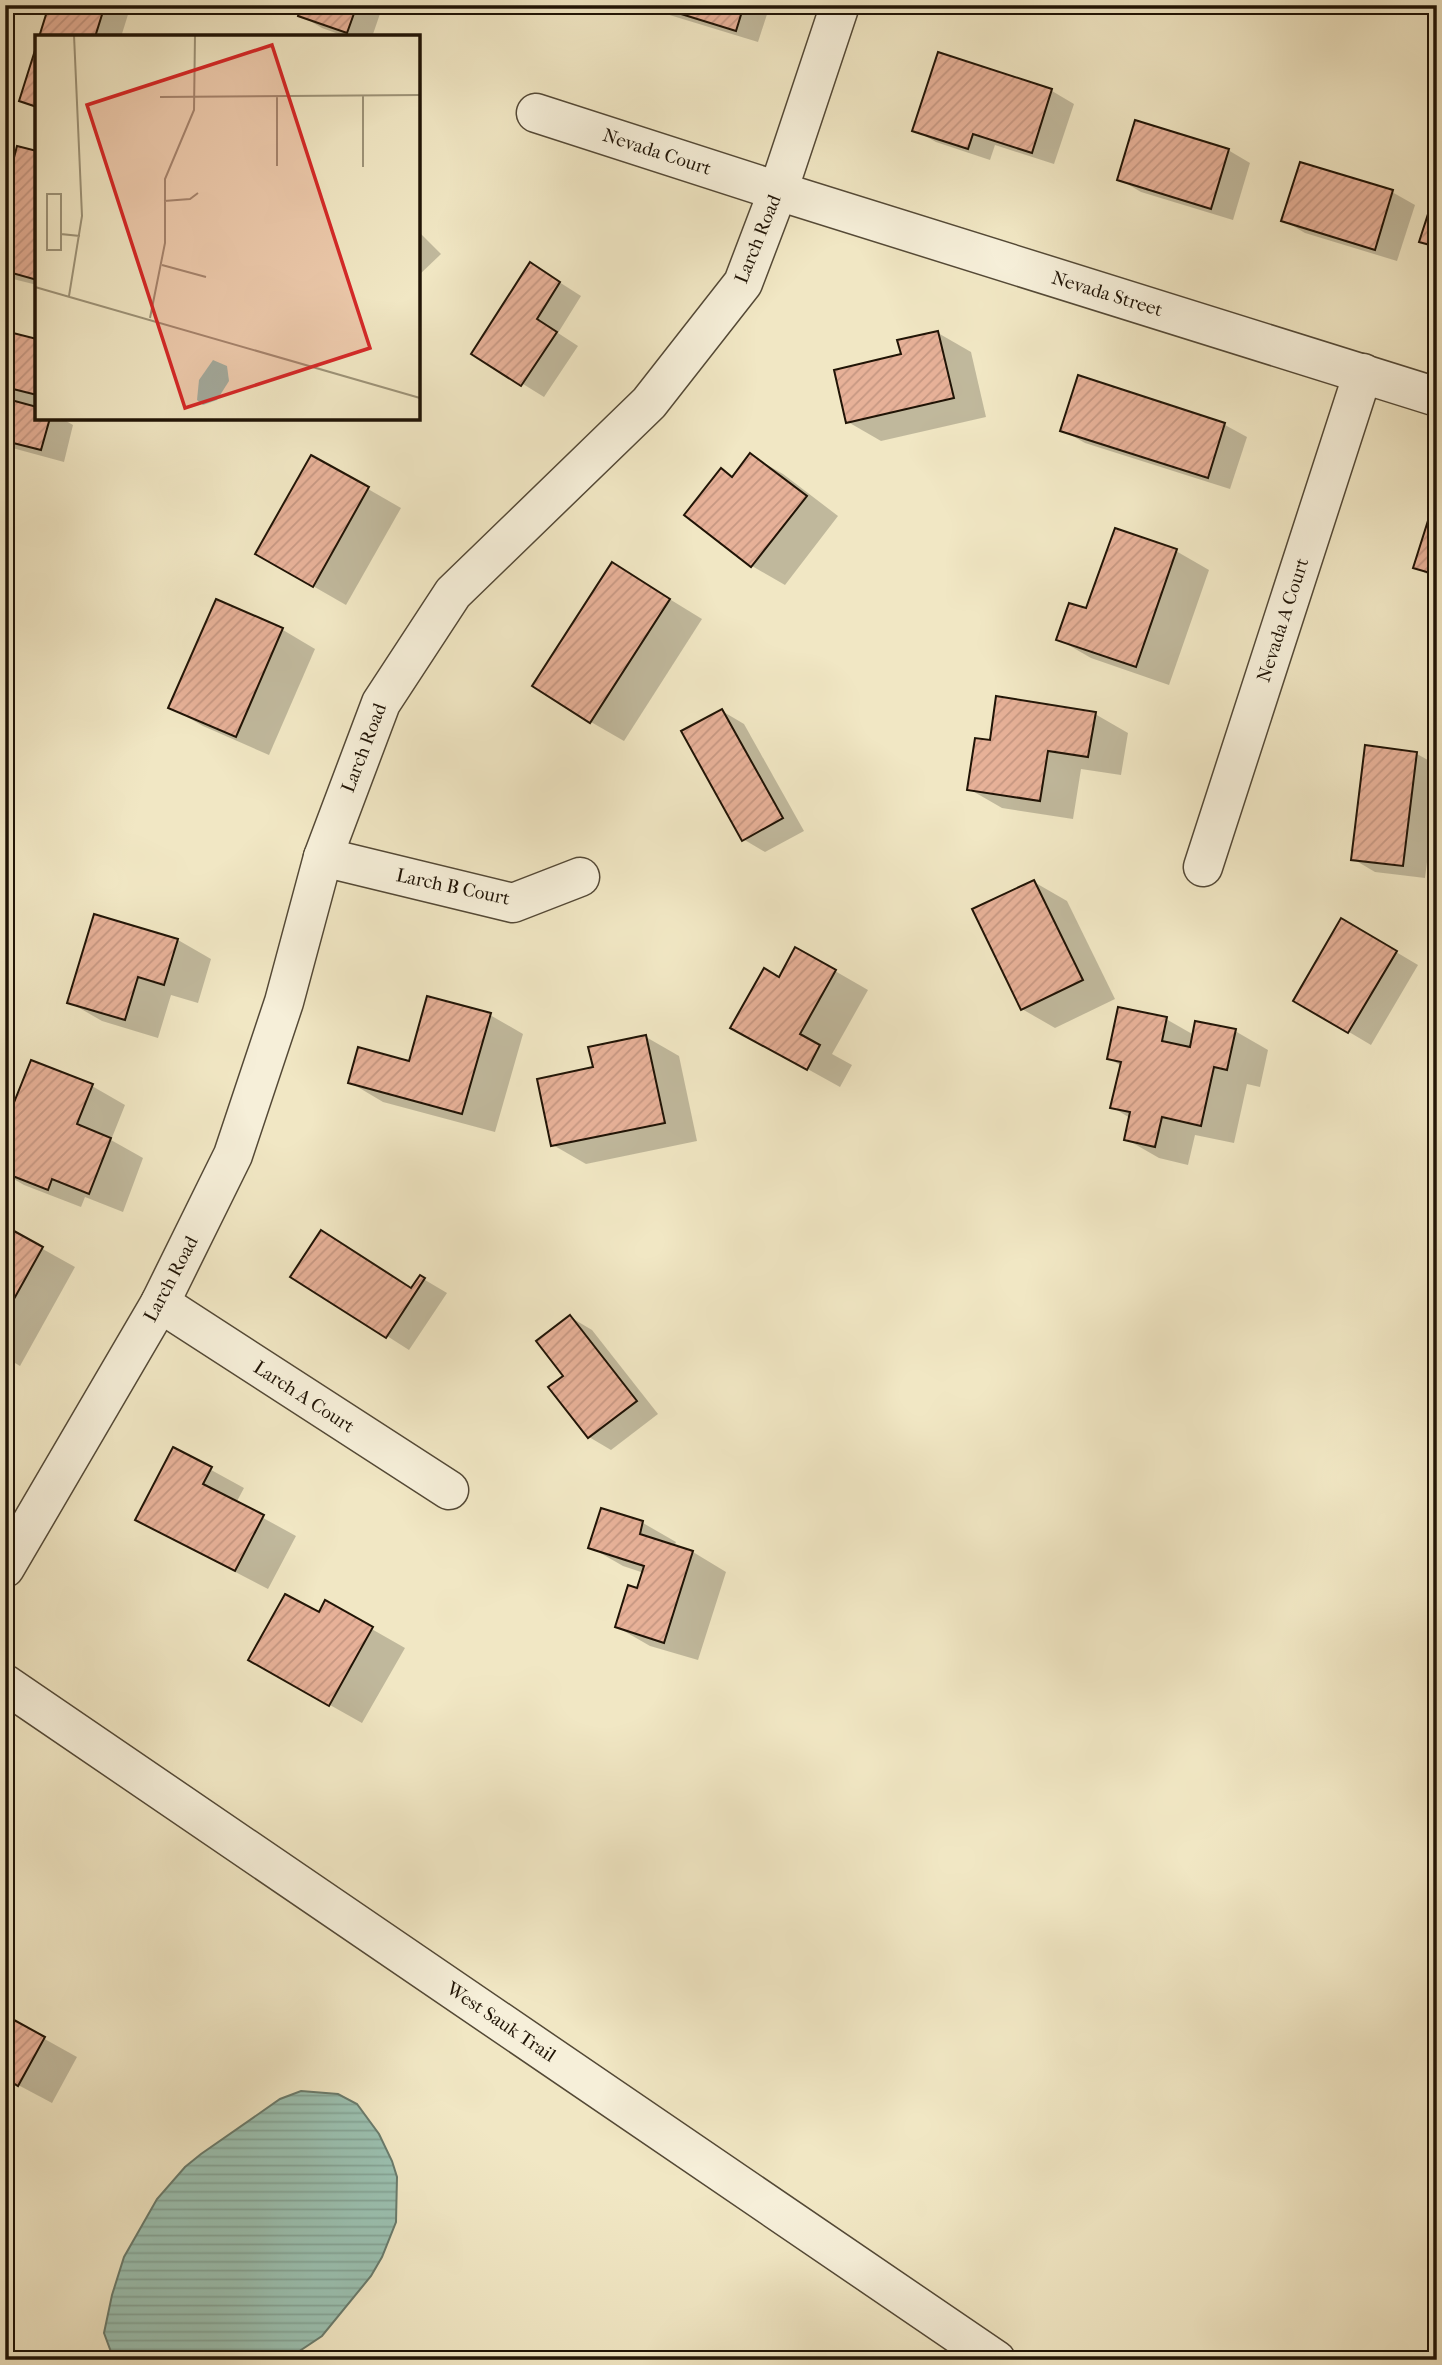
<svg xmlns="http://www.w3.org/2000/svg" width="1442" height="2365" font-family="'IM FELL French Canon',serif">
<defs>
<pattern id="water-rules" width="6" height="5" patternUnits="userSpaceOnUse" patternTransform="scale(1.75)"><rect width="6" height="5" fill="#9bc0b0"/><path d="M0 2.5h6" fill="none" stroke="#85a496"/></pattern>
<pattern id="building-hatch" width="6" height="6" patternUnits="userSpaceOnUse" patternTransform="scale(1.75)"><rect width="6" height="6" fill="#e7b198"/><path d="M-1 1l2-2M0 6l6-6M5 7l2-2" fill="none" stroke="#c69782"/></pattern>
</defs>
<rect width="100%" height="100%" fill="#f1e7c4"/>
<filter id="stains"><feTurbulence type="fractalNoise" baseFrequency=".00286" numOctaves="4"/><feColorMatrix values="0 0 0 0 .2 0 0 0 0 .09 0 0 0 0 .02 0 0 0 .5 -.17"/></filter>
<radialGradient id="worn" r=".72"><stop offset=".6" stop-color="#630" stop-opacity="0"/><stop offset="1" stop-color="#630" stop-opacity=".3"/></radialGradient>
<!-- water -->
<path fill="url(#water-rules)" stroke="#6a7b6c" stroke-width="2" d="M301,2091L338,2094L357,2104L379,2134L392,2161L397,2177L396,2222L382,2257L371,2276L322,2336L286,2360H114L104,2333L112,2295L124,2257L157,2199L185,2167L201,2154L280,2099Z"/>
<!-- shadow -->
<g fill="#0003">
<path d="M51,5H131L121,37H41Z"/>
<path d="M303,5H383L372,37H347L322,28L300,15Z"/>
<path d="M650,5H770L758,42L663,13Z"/>
<path d="M939,54L1052,91L1074,104L1054,164L995,145L990,160L936,142L914,130Z"/>
<path d="M1228,150L1250,163L1233,220L1141,192L1119,179Z"/>
<path d="M37,153V285L5,277V169L12,171Z"/>
<path d="M1392,192L1415,205L1397,261L1305,233L1283,220Z"/>
<path d="M418,231L441,254L418,276Z"/>
<path d="M531,264L581,296L558,333L578,346L544,397L473,353Z"/>
<path d="M5,333L37,341V400L34,408L37,418H61L73,425L64,462L5,446Z"/>
<path d="M938,333L971,352L986,417L881,441L848,422L903,355Z"/>
<path d="M1079,377L1225,425L1247,437L1230,489L1085,443L1062,430Z"/>
<path d="M750,455L783,474L838,516L785,585L752,566L686,515L721,470L733,477Z"/>
<path d="M368,489L401,508L346,605L257,554Z"/>
<path d="M5,500L14,505L5,533Z"/>
<path d="M1437,511V580L1415,567Z"/>
<path d="M1176,551L1209,570L1169,685L1091,658L1058,639L1087,611Z"/>
<path d="M645,584L702,619L624,741L591,722Z"/>
<path d="M217,601L283,630L315,649L269,755L203,726L170,707Z"/>
<path d="M722,711L744,724L804,831L765,852L743,839Z"/>
<path d="M1095,714L1128,733L1121,775L1081,769L1073,819L1002,808L969,789L991,742Z"/>
<path d="M1417,754L1437,765V782L1425,878L1375,872L1353,859Z"/>
<path d="M1034,882L1067,901L1115,999L1055,1028L1022,1009Z"/>
<path d="M95,916L178,940L211,959L198,1003L171,995L158,1038L102,1021L69,1002Z"/>
<path d="M1342,920L1418,965L1371,1045L1295,1000Z"/>
<path d="M835,971L868,990L832,1054L852,1065L840,1087L766,1046L779,979Z"/>
<path d="M490,1015L523,1034L495,1132L383,1102L351,1083L410,1063Z"/>
<path d="M1166,1019L1194,1035L1235,1031L1268,1050L1260,1087L1247,1084L1234,1143L1195,1135L1188,1165L1159,1158L1126,1139L1130,1118L1112,1107L1121,1066L1109,1058Z"/>
<path d="M646,1037L679,1056L697,1141L586,1164L553,1145L595,1069Z"/>
<path d="M92,1086L125,1105L111,1140L143,1158L123,1212L85,1197L81,1207L24,1185L5,1174V1130Z"/>
<path d="M5,1228L75,1267L20,1366L5,1357Z"/>
<path d="M293,1276L413,1289L420,1277L447,1293L409,1350Z"/>
<path d="M570,1317L592,1330L658,1414L611,1450L589,1437L565,1376Z"/>
<path d="M173,1449L244,1488L236,1503L296,1536L268,1589L170,1538Z"/>
<path d="M602,1510L643,1523L676,1542L674,1547L693,1552L726,1572L698,1660L650,1646L617,1627L638,1590L644,1573L623,1566L590,1547Z"/>
<path d="M326,1603L405,1648L362,1723L250,1660L319,1614Z"/>
<path d="M5,2017L77,2057L52,2103L5,2078Z"/>
</g>
<!-- building -->
<g fill="url(#building-hatch)" stroke="#201406" stroke-width="2">
<path d="M49,5H105L95,37H39Z"/>
<path d="M301,5H357L347,33L298,16Z"/>
<path d="M652,5H744L736,31Z"/>
<path d="M37,44V107L19,101Z"/>
<path d="M938,52L1052,89L1032,153L973,134L968,149L912,131Z"/>
<path d="M1135,120L1229,149L1211,209L1117,180Z"/>
<path d="M17,146L37,151V280L5,271V168L11,169Z"/>
<path d="M1300,162L1393,190L1375,250L1281,221Z"/>
<path d="M1437,186V247L1419,242Z"/>
<path d="M530,262L560,282L537,319L557,332L521,386L471,354Z"/>
<path d="M5,331L37,339V395L13,389L11,400L37,407V418H50L41,450L5,441Z"/>
<path d="M938,331L954,398L846,423L834,370L901,354L897,340Z"/>
<path d="M1078,375L1225,423L1208,478L1060,431Z"/>
<path d="M750,453L807,496L751,567L684,515L721,468L732,477Z"/>
<path d="M311,455L369,487L313,587L255,554Z"/>
<path d="M1432,508L1437,510V575L1413,568Z"/>
<path d="M1115,528L1177,549L1136,667L1056,640L1069,603L1086,608Z"/>
<path d="M612,562L670,599L590,723L532,686Z"/>
<path d="M216,599L283,628L236,737L168,708Z"/>
<path d="M996,696L1096,712L1088,757L1048,751L1040,801L967,790L975,738L990,740Z"/>
<path d="M722,709L783,818L742,841L681,731Z"/>
<path d="M1365,745L1417,752L1403,866L1351,860Z"/>
<path d="M1034,880L1083,980L1021,1010L972,909Z"/>
<path d="M94,914L178,939L164,985L138,977L125,1020L67,1003Z"/>
<path d="M1341,918L1397,951L1348,1033L1293,1001Z"/>
<path d="M795,947L836,970L800,1034L820,1045L807,1070L730,1028L764,968L779,977Z"/>
<path d="M427,996L491,1013L462,1114L348,1083L358,1047L409,1061Z"/>
<path d="M1118,1007L1167,1017L1162,1041L1190,1047L1195,1021L1236,1029L1227,1070L1214,1067L1201,1126L1162,1117L1155,1147L1124,1140L1130,1112L1110,1108L1121,1062L1107,1059Z"/>
<path d="M646,1035L665,1123L551,1146L537,1079L593,1067L588,1047Z"/>
<path d="M31,1060L93,1084L77,1124L111,1138L89,1194L52,1179L48,1190L5,1173V1125Z"/>
<path d="M5,1226L43,1247L5,1315Z"/>
<path d="M321,1230L411,1288L420,1275L425,1278L386,1338L290,1277Z"/>
<path d="M570,1315L637,1401L588,1438L548,1387L563,1376L536,1341Z"/>
<path d="M173,1447L212,1467L203,1484L264,1515L235,1571L135,1520Z"/>
<path d="M601,1508L643,1521L640,1534L693,1551L664,1643L615,1627L628,1585L637,1588L644,1566L588,1548Z"/>
<path d="M285,1594L319,1612L325,1600L373,1627L329,1706L248,1660Z"/>
<path d="M5,2015L45,2037L18,2086L5,2078Z"/>
</g>
<g fill="none" stroke-linecap="round" stroke-linejoin="round">
<!-- minor casing -->
<g stroke="#544936" stroke-width="41">
<g id="minor">
<path d="M536,113L778,191L1437,397"/>
<path d="M323,857L513,903L580,877"/>
<path d="M1203,867L1363,373"/>
<path d="M160,1303L449,1490"/>
<path d="M5,1568L160,1303L233,1155L284,1002L323,857L381,703L453,593L649,403L743,283L778,191L840,5"/>
<path d="M5,1684L996,2360"/>
</g>
</g>
<!-- minor -->
<use href="#minor" stroke="#f6efd9" stroke-width="38"/>
</g>
<g text-anchor="middle" dominant-baseline="central" stroke-width="6" stroke-linejoin="round" paint-order="stroke">
<!-- street labels -->
<g font-size="19" fill="#201406" stroke="#f6efd9">
<text transform="translate(657 152) rotate(18)">Nevada Court</text>
<text transform="translate(758 239) rotate(-68)">Larch Road</text>
<text transform="translate(1107 294) rotate(17)">Nevada Street</text>
<text transform="translate(1283 620) rotate(-72)">Nevada A Court</text>
<text transform="translate(364 748) rotate(-69)">Larch Road</text>
<text transform="translate(453 887) rotate(12)">Larch B Court</text>
<text transform="translate(171 1279) rotate(-62)">Larch Road</text>
<text transform="translate(304 1397) rotate(33)">Larch A Court</text>
<text transform="translate(501 2022) rotate(34)">West Sauk Trail</text>
</g>
</g>
<!-- overview -->
<g transform="translate(35 35)">
<rect width="385" height="385" fill="#f1e7c4"/>
<path d="M178,325L192,331L194,346L182,365L168,370L162,365L164,345Z" fill="#9bc0b0"/>
<path fill="none" stroke="#9d9378" stroke-width="2" d="M242,61V131M328,61V132M125,62L385,60M129,166L155,164L163,158M26,199V215H12V159H26V199L45,201M127,230L171,242M0,252L385,363M34,261L47,181L39,0M115,283L130,208V144L159,75L160,0"/>
<path fill="#d62828" fill-opacity="0.15" stroke="#d62828" stroke-width="3.5" d="M237,10L335,313L150,373L52,70Z"/>
<rect width="385" height="385" fill="none" stroke="#201406" stroke-width="3.5"/>
</g>
<!-- margin -->
<rect width="1442" height="2365" fill="none" stroke="#f1e7c4" stroke-width="28"/>
<rect x="7" y="7" width="1428" height="2351" fill="none" stroke="#201406" stroke-width="3.5"/>
<rect x="14" y="14" width="1414" height="2337" fill="none" stroke="#201406" stroke-width="2"/>
<rect width="100%" height="100%" filter="url(#stains)"/>
<rect width="100%" height="100%" fill="url(#worn)"/>
</svg>
